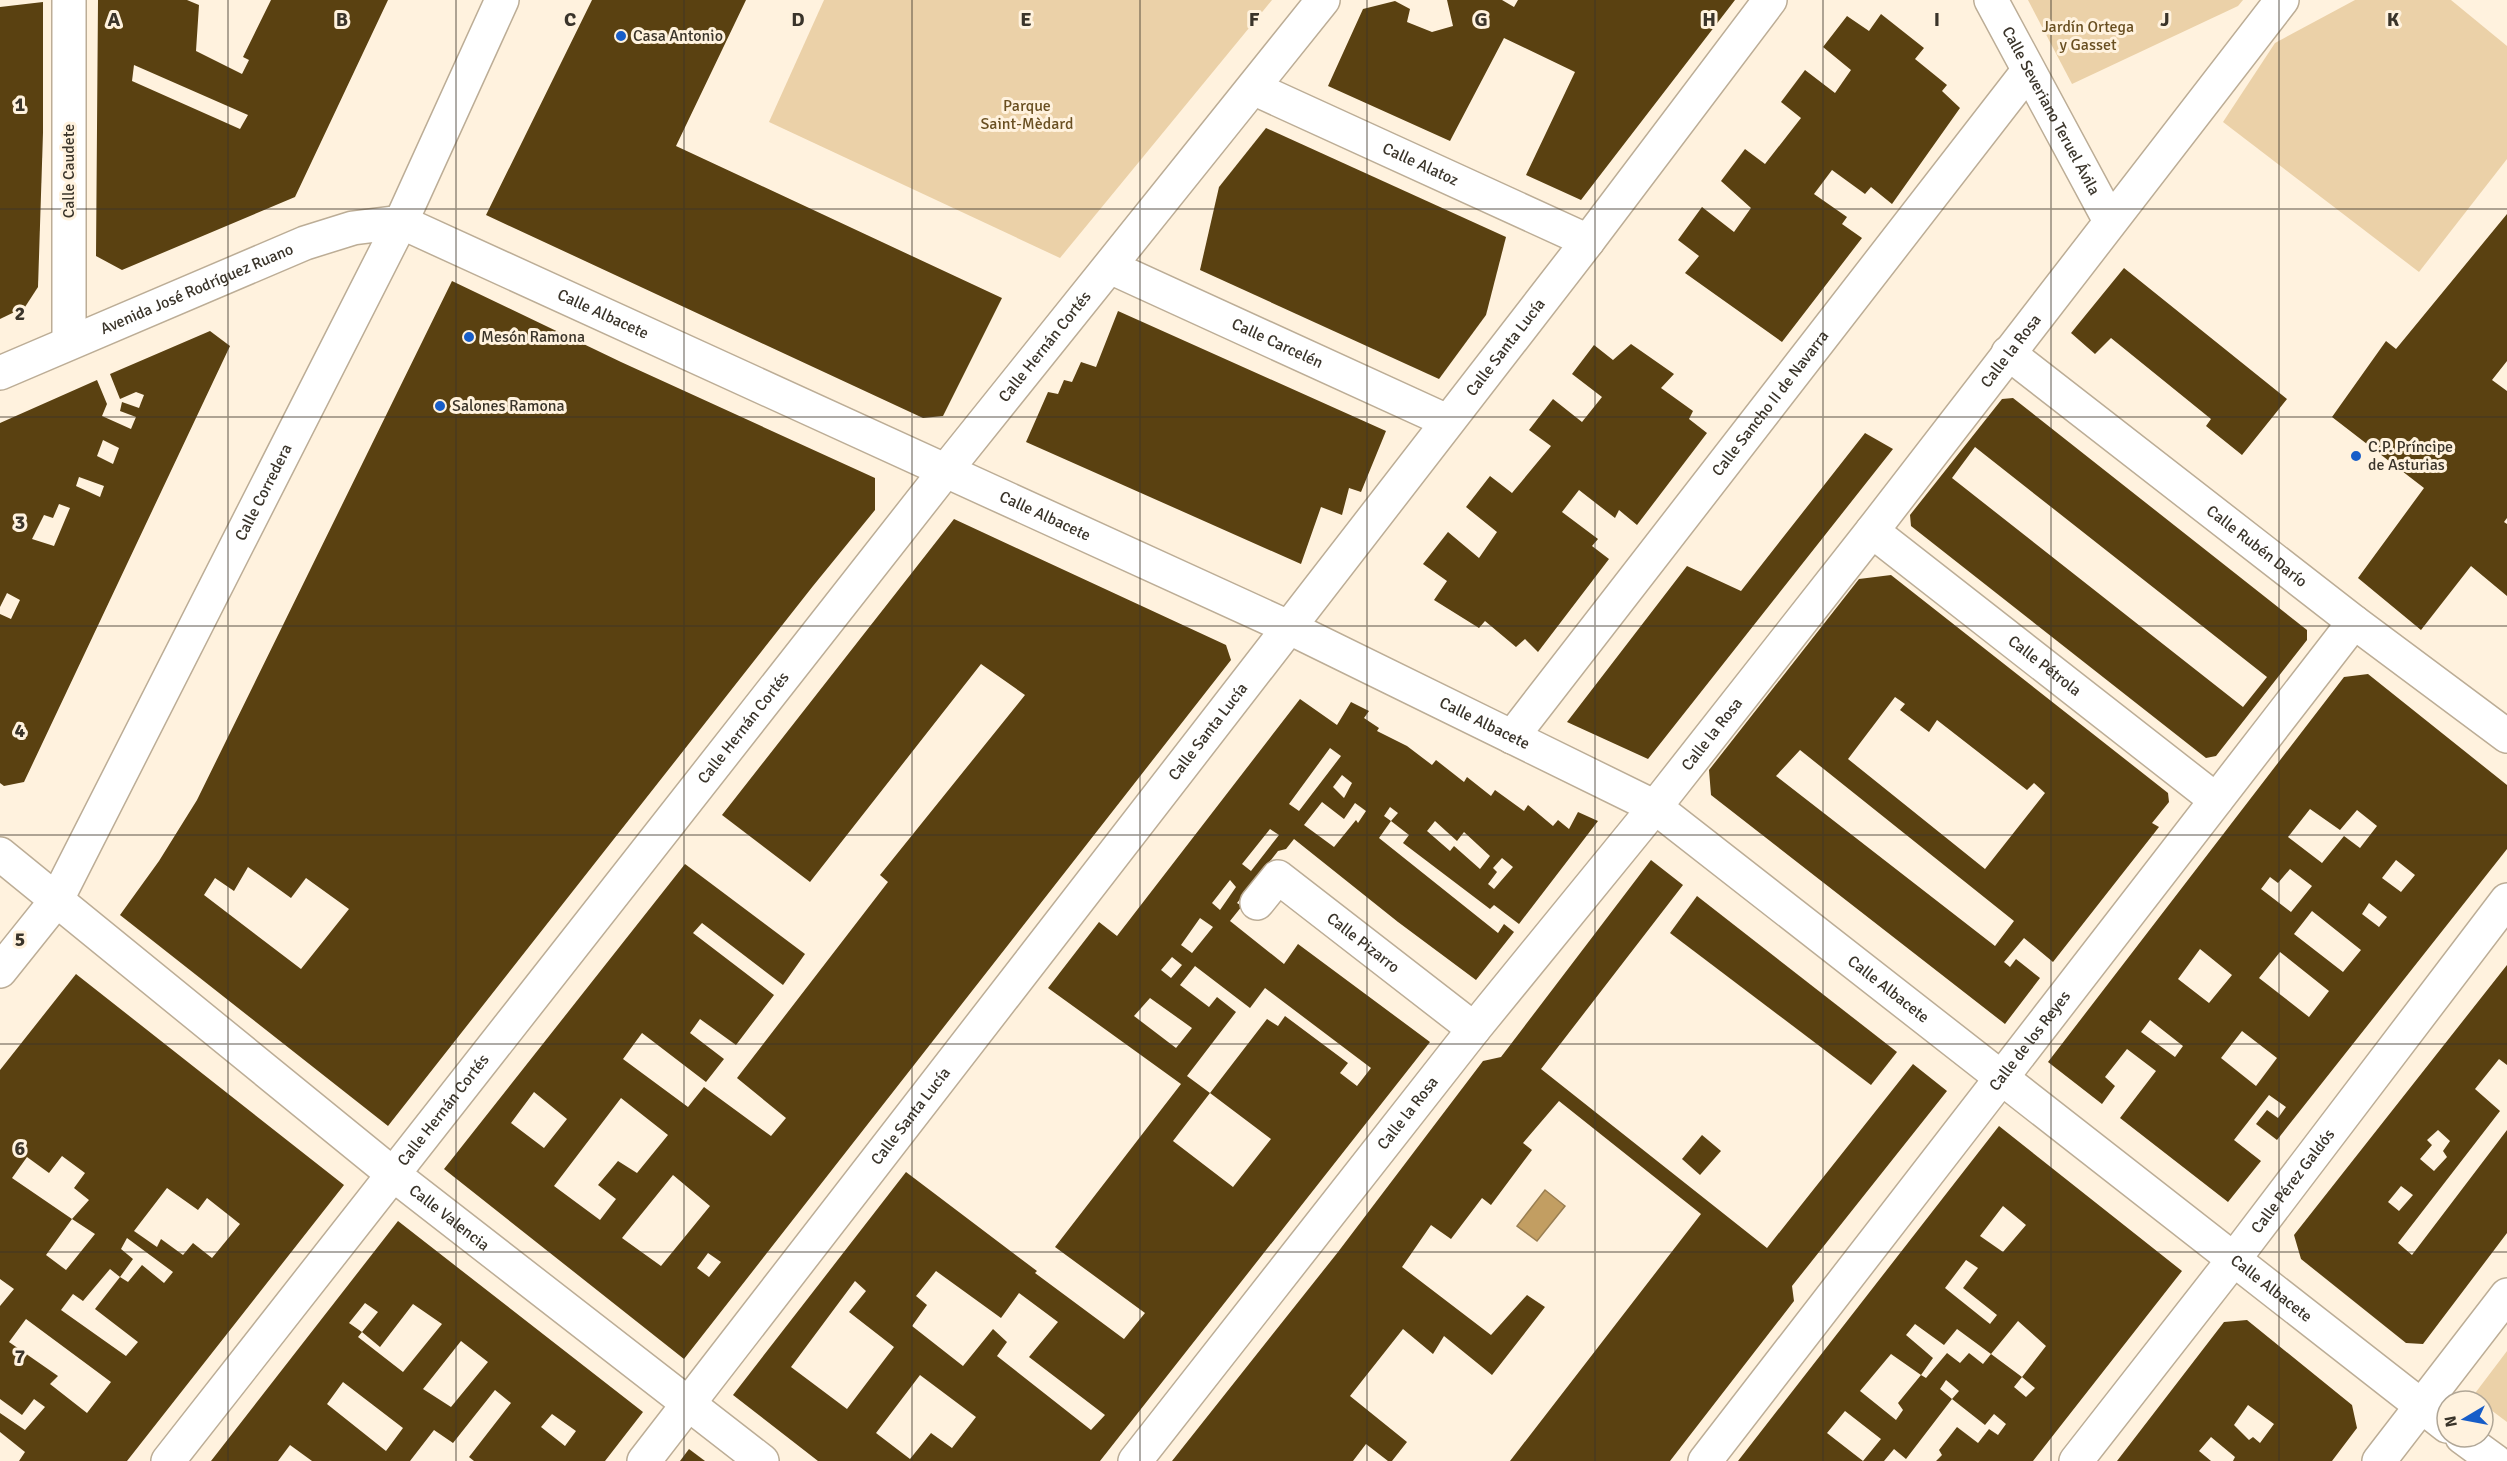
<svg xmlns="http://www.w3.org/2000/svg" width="2507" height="1461" font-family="Signika,sans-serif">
<rect width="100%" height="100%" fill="#fff2de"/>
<!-- green -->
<g fill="#ebd1a8">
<path d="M824,0H1272L1060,258L769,122Z"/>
<path d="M2028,0H2243L2238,6L2072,84Z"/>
<path d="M2355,0H2451L2507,46V159L2419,272L2223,122L2275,43Z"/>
<path d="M2507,1351V1422L2483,1404V1401L2473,1396Z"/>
</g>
<!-- water -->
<path fill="#c29e62" stroke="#997e51" stroke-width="1.5" d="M1545,1190L1565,1206L1537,1241L1517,1226Z"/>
<!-- building -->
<g fill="#5a4111" fill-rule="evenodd">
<path d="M98,0H187L199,5L196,51L242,74L249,60L243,57L271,0H388L295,197L122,270L96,256ZM134,65L248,115L240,129L132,81Z"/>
<path d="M592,0H746L676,146L1002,298L943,416L923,418L486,215Z"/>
<path d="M1447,0H1502L1514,7L1518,0H1735L1581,200L1526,175L1575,72L1504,38L1450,141L1328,86L1363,9L1395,1L1410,9L1407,22L1432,32L1453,26Z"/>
<path d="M43,2V133L38,287L25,307L0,319V7Z"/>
<path d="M1881,14L1924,48L1915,59L1947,85L1942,91L1960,108L1892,204L1871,187L1865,194L1832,170L1814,194L1847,217L1842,224L1862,238L1782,342L1685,273L1699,256L1678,240L1702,207L1734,232L1751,208L1721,181L1745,149L1765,164L1801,118L1781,102L1805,70L1835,93L1851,70L1823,47L1847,16L1869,31Z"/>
<path d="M1266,128L1506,237L1486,315L1439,379L1200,270L1219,187Z"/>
<path d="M2507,214V361L2492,380L2507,391V518L2504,522L2507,524V596L2471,566L2421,630L2358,578L2424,488L2332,417L2386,341L2396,349Z"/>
<path d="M2124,268L2287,399L2242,455L2206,426L2211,419L2111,338L2095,354L2071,333Z"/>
<path d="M452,281L621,362L875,478V510L813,586L388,1126L120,915L159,861L197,800ZM248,867L291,898L306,878L349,909L301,969L204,895L215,878L234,891Z"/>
<path d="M1118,311L1386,431L1361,492L1349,488L1342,515L1321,507L1301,564L1026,442L1048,392L1058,394L1064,380L1072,382L1081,362L1096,367Z"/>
<path d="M210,331L230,346L24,782L4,786L0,783V614L11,619L20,600L7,593L0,607V423L97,380L107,404L102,416L131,429L136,417L120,411L122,402L139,408L144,395L136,392L120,399L110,374ZM103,440L119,448L113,464L97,456ZM79,477L104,486L100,497L76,486ZM59,504L70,508L54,546L32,539L44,515L53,518Z"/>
<path d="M1631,344L1674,374L1661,388L1693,411L1689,419L1707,433L1637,525L1619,510L1615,518L1579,490L1562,512L1598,539L1592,546L1609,559L1538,652L1525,639L1516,647L1485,621L1479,628L1434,600L1447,581L1423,564L1448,532L1479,558L1497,532L1466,507L1490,476L1512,493L1551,446L1529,430L1553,399L1582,422L1602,397L1572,374L1594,345L1613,360Z"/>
<path d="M2013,398L2307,630V640L2216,756L2206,758L1911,526L1910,515L2002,399ZM1975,447L2267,677L2243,707L1952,478Z"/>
<path d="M1865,433L1893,449L1648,759L1567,722L1687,566L1741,591Z"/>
<path d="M954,519L1226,645L1231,660L684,1359L444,1169L685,864L805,954L783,985L702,923L693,933L774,995L736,1045L700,1019L690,1033L724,1059L706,1082L642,1033L623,1059L688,1107L704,1087L771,1136L786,1118L737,1078L888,882L880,875L1025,695L981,664L810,882L722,815ZM534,1092L567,1119L544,1148L511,1123ZM621,1098L668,1135L637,1173L618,1161L598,1185L616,1199L600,1220L554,1186ZM673,1175L710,1206L661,1266L622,1238ZM708,1253L721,1262L709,1277L697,1268Z"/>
<path d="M1891,575L2168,793L2169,802L2152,823L2159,827L2053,962L2024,938L2004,962L2010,967L2016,959L2040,978L2005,1024L1711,795L1709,770L1859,579ZM1895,697L1905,704L1900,710L1929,732L1937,720L2027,790L2034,783L2045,793L1985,869L1848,759ZM1800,750L2014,921L1995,946L1776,776Z"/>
<path d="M2368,674L2507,785V849L2277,1140L2256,1124L2267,1110L2278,1118L2286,1107L2269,1095L2234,1140L2261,1161L2228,1202L2120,1118L2156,1071L2127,1049L2105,1077L2115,1086L2102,1104L2048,1062L2344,677ZM2310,809L2340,830L2357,810L2377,826L2360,848L2344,836L2322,863L2288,837ZM2396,860L2415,875L2401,892L2382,878ZM2290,869L2312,886L2291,912L2261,889L2270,877L2278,883ZM2369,903L2387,917L2379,927L2362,914ZM2312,911L2361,950L2343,972L2294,934ZM2200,949L2232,975L2209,1003L2178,979ZM2280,952L2329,991L2309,1017L2259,978ZM2150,1020L2183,1046L2175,1057L2141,1032ZM2242,1031L2277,1058L2256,1086L2221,1058Z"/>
<path d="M1300,699L1337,725L1351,702L1369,711L1364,718L1379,728L1377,731L1407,746L1432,765L1436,760L1464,782L1467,777L1491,796L1495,790L1524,811L1528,805L1553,826L1558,820L1569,829L1578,812L1598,821L1519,924L1494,905L1490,909L1403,843L1409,835L1391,821L1398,813L1390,807L1384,816L1391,821L1379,838L1498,933L1504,924L1514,932L1476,980L1398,922L1294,839L1286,849L1278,851L1237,903L1242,906L1230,921L1284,964L1298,944L1430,1042L1100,1461H818L733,1395L906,1172L1037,1271L1035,1273L1124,1339L1145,1313L1055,1247L1181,1084L1048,988L1099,922L1117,936ZM1330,748L1341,756L1299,811L1289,804ZM1342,775L1352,783L1344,798L1333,787ZM1322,802L1344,819L1355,803L1366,811L1358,823L1356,820L1334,847L1304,825ZM1435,821L1457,841L1464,832L1490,856L1480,869L1454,846L1450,851L1427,831ZM1270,829L1279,835L1251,871L1242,864ZM1502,858L1513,867L1494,889L1488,884L1497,872L1493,868ZM1230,880L1236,887L1220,910L1212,903ZM1200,918L1213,927L1192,953L1181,945ZM1172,957L1182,965L1171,978L1161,970ZM1195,966L1250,1008L1265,988L1371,1068L1357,1086L1340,1073L1348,1063L1285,1016L1278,1026L1267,1019L1210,1093L1271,1139L1233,1187L1173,1141L1210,1093L1187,1076L1236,1012L1217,997L1209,1007L1180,985ZM1150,998L1192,1028L1176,1048L1134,1016ZM936,1271L1001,1318L1019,1293L1058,1322L1029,1357L1105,1415L1091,1430L997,1356L1007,1342L993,1329L963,1366L912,1326L927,1305L916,1296ZM855,1281L866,1291L849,1312L894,1347L847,1409L791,1367ZM920,1375L976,1417L952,1448L931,1433L910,1459L876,1433Z"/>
<path d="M1651,860L1683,885L1541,1069L1767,1248L1913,1064L1947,1091L1792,1286L1794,1301L1670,1461H1510L1701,1214L1559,1101L1523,1143L1532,1150L1491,1205L1482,1198L1451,1239L1431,1225L1402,1267L1491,1335L1527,1295L1545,1307L1492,1375L1444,1336L1433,1354L1403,1329L1350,1396L1407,1442L1392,1461H1388L1366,1444L1353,1461H1172L1338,1252L1483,1061L1501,1057Z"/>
<path d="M1697,896L1897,1052L1871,1085L1670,933Z"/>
<path d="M2507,965V1065L2499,1059L2475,1089L2500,1111L2398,1243L2412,1255L2507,1130V1233L2423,1344L2406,1343L2301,1259L2294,1235ZM2438,1130L2450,1141L2443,1151L2447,1157L2434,1171L2420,1159L2432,1145L2427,1140ZM2401,1186L2413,1195L2399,1211L2388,1202Z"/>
<path d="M76,974L344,1185L127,1461H19L25,1452L0,1432V1413L25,1430L45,1407L34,1399L22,1415L0,1399V1306L14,1289L0,1279V1070ZM62,1156L85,1173L74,1188L89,1200L72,1219L12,1178L27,1157L49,1173ZM167,1188L198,1210L207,1198L240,1224L212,1258L193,1243L183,1255L161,1239L157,1247L134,1231ZM72,1219L95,1234L66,1270L46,1255ZM127,1238L173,1272L164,1283L142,1265L128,1282L120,1277L95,1309L138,1342L126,1356L61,1310L73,1294L83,1301L110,1269L120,1277L133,1259L121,1249ZM26,1319L111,1382L87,1413L50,1384L58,1376L9,1342Z"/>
<path d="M1999,1126L2182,1271L2033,1461H1936L1942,1455L1939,1450L1957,1427L1978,1443L1989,1429L1998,1435L2006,1424L1994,1414L1985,1425L1952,1399L1906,1459L1894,1449L1884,1461H1863L1881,1439L1845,1411L1827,1433L1863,1461H1738ZM2003,1206L2026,1225L2003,1252L1980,1236ZM1966,1260L1978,1268L1963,1288L1997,1315L1990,1324L1945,1288ZM2018,1321L2046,1346L2022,1377L2035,1388L2026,1397L2014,1387L2022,1377L1991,1354ZM1915,1324L1944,1345L1957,1329L1991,1354L1983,1364L1969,1353L1960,1363L1947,1353L1926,1378L1921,1375L1898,1403L1903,1410L1896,1420L1860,1391L1891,1354L1921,1375L1933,1358L1906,1335ZM1946,1380L1959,1391L1952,1399L1940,1389Z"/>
<path d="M1702,1135L1721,1151L1700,1175L1682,1159Z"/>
<path d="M398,1221L643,1412L605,1461H474L469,1457L511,1403L495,1390L453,1443L434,1430L410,1461H312L290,1445L278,1461H211ZM365,1303L378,1312L362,1332L349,1323ZM413,1304L442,1324L403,1372L358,1337L362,1332L380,1347ZM461,1341L488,1362L451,1407L423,1389ZM343,1382L403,1428L386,1451L327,1404ZM552,1414L576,1431L565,1446L541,1427Z"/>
<path d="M2247,1320L2352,1405L2357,1428L2332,1461H2233L2235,1457L2211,1437L2199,1451L2211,1461H2117L2224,1322ZM2248,1405L2274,1424L2260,1443L2253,1437L2249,1440L2234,1425Z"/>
<path d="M689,1449L705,1461H680Z"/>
</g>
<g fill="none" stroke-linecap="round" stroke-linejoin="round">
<!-- minor casing -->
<g stroke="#bcad96" stroke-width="36">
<g id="minor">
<path id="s1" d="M1991,0L2110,221"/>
<path id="s2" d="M1253,88L1588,241"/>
<path id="s3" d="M401,222L1288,627L1655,807L2447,1426"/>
<path id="s4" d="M1110,267L1447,421"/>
<path d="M69,342V0"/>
<path id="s5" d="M2008,353L2354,622L2507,736"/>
<path id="s6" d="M0,373L305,243L353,228L401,222"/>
<path id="s7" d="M1872,531L2216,800"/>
<path id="s8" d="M1512,737L2028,71"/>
<path id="s9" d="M0,854L394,1175L762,1461"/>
<path id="s10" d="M1257,903L1278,877L1474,1029"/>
<path id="s11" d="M0,971L56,901L401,222L502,0"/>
<path d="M2462,1437L2495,1461"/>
<path id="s12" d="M168,1461L946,470L1323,0"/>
<path id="s13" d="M644,1461L1588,241L1770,0"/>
<path id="s14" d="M1135,1461L1474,1029L1655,807L1872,531L2282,0"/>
<path id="s15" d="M1705,1461L2354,622"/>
<path id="s16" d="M2076,1461L2234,1259L2507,900"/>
<path d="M2379,1461L2507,1295"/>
</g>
</g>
<!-- minor -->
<use href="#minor" stroke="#fff" stroke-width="33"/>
</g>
<!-- grid -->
<path fill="none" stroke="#3a342a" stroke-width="1.5" stroke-opacity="0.55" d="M228,0V1461M456,0V1461M684,0V1461M912,0V1461M1140,0V1461M1367,0V1461M1595,0V1461M1823,0V1461M2051,0V1461M2279,0V1461M0,209H2507M0,417H2507M0,626H2507M0,835H2507M0,1044H2507M0,1252H2507"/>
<!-- markers -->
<g fill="#175dc8" stroke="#fff2de" stroke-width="2">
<circle cx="621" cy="36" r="6"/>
<circle cx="469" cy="337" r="6"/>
<circle cx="440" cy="406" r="6"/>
<circle cx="2356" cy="456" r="6"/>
</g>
<g text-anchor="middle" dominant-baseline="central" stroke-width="6" stroke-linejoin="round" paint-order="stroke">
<!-- park labels -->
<g font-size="16" fill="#694f21" stroke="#fff2de">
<text x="2088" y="27">Jardín Ortega<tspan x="2088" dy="18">y Gasset</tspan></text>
<text x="1027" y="106">Parque<tspan x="1027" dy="18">Saint-Mèdard</tspan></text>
</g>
<!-- poi labels -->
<g font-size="16" fill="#3a342a" stroke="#fff2de" text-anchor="start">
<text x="633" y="36">Casa Antonio</text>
<text x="481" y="337">Mesón Ramona</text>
<text x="452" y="406">Salones Ramona</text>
<text x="2368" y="447">C.P. Príncipe<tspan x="2368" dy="18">de Asturias</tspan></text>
</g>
<!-- street labels -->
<g font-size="16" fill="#3a342a" stroke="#fff2de">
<text stroke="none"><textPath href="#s1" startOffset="126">Calle Severiano Teruel Ávila</textPath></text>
<text stroke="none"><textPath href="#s2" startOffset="184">Calle Alatoz</textPath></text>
<text transform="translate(69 171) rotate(-90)">Calle Caudete</text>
<text stroke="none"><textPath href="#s6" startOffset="214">Avenida José Rodríguez Ruano</textPath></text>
<text stroke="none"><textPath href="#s3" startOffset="222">Calle Albacete</textPath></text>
<text stroke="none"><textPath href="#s4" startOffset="184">Calle Carcelén</textPath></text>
<text stroke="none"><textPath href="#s13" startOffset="1408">Calle Santa Lucía</textPath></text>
<text stroke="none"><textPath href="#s12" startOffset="1418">Calle Hernán Cortés</textPath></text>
<text stroke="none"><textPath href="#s14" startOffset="1414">Calle la Rosa</textPath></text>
<text stroke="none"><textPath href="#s8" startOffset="422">Calle Sancho II de Navarra</textPath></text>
<text stroke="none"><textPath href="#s11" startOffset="548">Calle Corredera</textPath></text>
<text stroke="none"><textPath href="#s3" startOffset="708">Calle Albacete</textPath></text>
<text stroke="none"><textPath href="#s5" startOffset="315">Calle Rubén Darío</textPath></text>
<text stroke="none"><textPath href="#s7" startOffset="219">Calle Pétrola</textPath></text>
<text stroke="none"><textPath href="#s3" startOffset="1194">Calle Albacete</textPath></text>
<text stroke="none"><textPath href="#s12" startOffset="932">Calle Hernán Cortés</textPath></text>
<text stroke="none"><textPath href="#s13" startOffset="922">Calle Santa Lucía</textPath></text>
<text stroke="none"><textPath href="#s14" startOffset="928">Calle la Rosa</textPath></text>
<text stroke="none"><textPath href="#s10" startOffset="141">Calle Pizarro</textPath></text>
<text stroke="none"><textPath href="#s3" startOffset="1680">Calle Albacete</textPath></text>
<text stroke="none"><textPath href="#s15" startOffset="531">Calle de los Reyes</textPath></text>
<text stroke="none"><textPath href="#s12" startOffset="446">Calle Hernán Cortés</textPath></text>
<text stroke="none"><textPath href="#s14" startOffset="442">Calle la Rosa</textPath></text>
<text stroke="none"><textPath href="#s13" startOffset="436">Calle Santa Lucía</textPath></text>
<text stroke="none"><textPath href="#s16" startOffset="354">Calle Pérez Galdós</textPath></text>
<text stroke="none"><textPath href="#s9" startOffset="578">Calle Valencia</textPath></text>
<text stroke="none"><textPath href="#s3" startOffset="2166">Calle Albacete</textPath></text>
</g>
</g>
<g font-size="20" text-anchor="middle" font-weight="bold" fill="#3a342a" stroke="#fff2de" stroke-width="6" stroke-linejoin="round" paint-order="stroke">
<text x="114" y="26">A</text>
<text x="342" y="26">B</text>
<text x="570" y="26">C</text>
<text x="798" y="26">D</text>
<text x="1026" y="26">E</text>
<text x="1254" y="26">F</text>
<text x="1481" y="26">G</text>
<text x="1709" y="26">H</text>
<text x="1937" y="26">I</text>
<text x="2165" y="26">J</text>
<text x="2393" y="26">K</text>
<text x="20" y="111">1</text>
<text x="20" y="320">2</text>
<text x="20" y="529">3</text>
<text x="20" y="737">4</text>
<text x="20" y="946">5</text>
<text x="20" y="1155">6</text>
<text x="20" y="1363">7</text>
</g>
<!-- north arrow -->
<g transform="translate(2465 1419) rotate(260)"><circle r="28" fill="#fff2de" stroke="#b0a696" stroke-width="1.5"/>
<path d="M0-4.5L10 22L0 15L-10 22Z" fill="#175dc8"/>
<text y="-9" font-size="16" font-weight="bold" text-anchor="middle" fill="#3a342a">N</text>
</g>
</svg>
